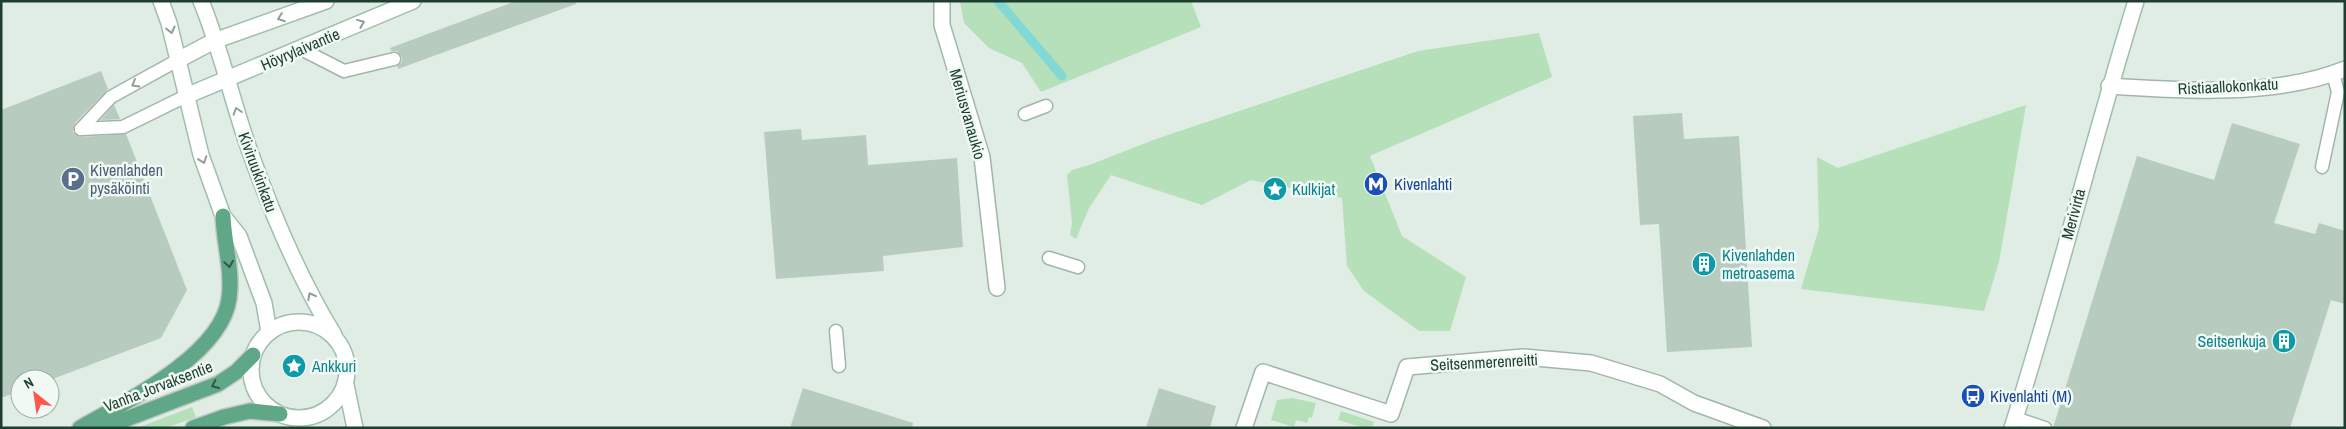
<svg xmlns="http://www.w3.org/2000/svg" width="2346" height="429" font-family="'Archivo Narrow',sans-serif">
<rect width="100%" height="100%" fill="#e0ede4"/>
<!-- green -->
<g fill="#b6e0b9">
<path d="M960,1H1191L1201,27L1041,92L1022,63L989,48L964,23Z"/>
<path d="M1539,33L1552,77L1370,156L1402,236L1466,277L1450,331H1419L1364,291L1347,266L1342,198L1251,180L1202,205L1111,175L1089,208L1076,239L1070,235L1072,223L1067,175L1072,170L1092,164L1156,139L1418,51Z"/>
<path d="M2026,105L1999,262L1984,311L1801,289L1819,228L1817,157L1838,168Z"/>
<path d="M1292,398L1316,403L1312,418L1309,417L1307,423L1296,420L1294,427L1271,420L1277,400Z"/>
<path d="M192,407L196,417L166,428H137Z"/>
<path d="M1341,411L1374,422L1372,428H1364L1338,420Z"/>
</g>
<g fill="none" stroke-linecap="round" stroke-linejoin="round">
<!-- stream -->
<path stroke="#81d8d5" stroke-width="9" d="M998,1L1062,76"/>
</g>
<!-- building -->
<g fill="#b8cbbf">
<path d="M516,1H575L576,4L398,69L397,66L402,62V57L397,51H391L390,48Z"/>
<path d="M101,71L108,89L75,123L73,132L81,137L126,134L187,290L161,338L50,380L20,379V391L1,398V110Z"/>
<path d="M114,105L120,119L101,120Z"/>
<path d="M1682,113L1684,139L1739,136L1752,347L1667,352L1659,224L1640,225L1633,116Z"/>
<path d="M2232,123L2300,144L2274,223L2315,234L2319,223L2345,231V304L2331,300L2290,428H2053L2137,156L2214,180Z"/>
<path d="M801,129L802,140L866,135L868,165L957,158L963,247L883,256L884,271L776,279L764,132Z"/>
<path d="M803,388L913,423L912,428H790Z"/>
<path d="M1159,388L1216,406L1210,428H1146Z"/>
</g>
<g fill="none" stroke-linecap="round" stroke-linejoin="round">
<!-- lane casing -->
<g stroke="#a2b5aa" stroke-width="15">
<g id="lane">
<path d="M299,48L344,71L394,59"/>
<path d="M1025,114L1046,106"/>
<path d="M81,129L111,97L178,60"/>
<path d="M81,129L123,127L186,96"/>
<path d="M2322,167L2338,92L2333,74"/>
<path d="M1049,258L1078,267"/>
<path d="M836,331L839,366"/>
<path d="M2015,418L2045,428"/>
</g>
</g>
<!-- street casing -->
<g stroke="#a2b5aa" stroke-width="18">
<g id="street">
<path d="M942,1V25L982,157L997,288"/>
<path d="M2109,86C2182,91 2276,97 2345,69"/>
<path d="M1244,428L1263,372L1391,414L1407,367L1523,357L1591,363L1660,384L1694,403L1763,428"/>
</g>
</g>
<!-- secondary casing -->
<g stroke="#a0bdad" stroke-width="18">
<g id="secondary">
<path d="M161,1L169,23L201,155L223,216L239,236L264,303L269,332"/>
<path d="M201,1C221,49 232,101 249,149C272,214 298,276 334,335"/>
<path d="M178,60L214,41L326,1"/>
<path d="M186,96L413,1"/>
<circle cx="299" cy="370" r="48"/>
<path d="M346,385L355,428"/>
<path d="M2012,428C2057,287 2092,143 2136,1"/>
</g>
</g>
<!-- primary casing -->
<g stroke="#c0c9c5" stroke-width="18">
<g id="primary">
<path d="M80,428C126,402 221,355 229,299C233,271 224,244 223,216"/>
<path d="M97,428L121,421L218,384L236,372L253,355"/>
<path d="M193,428L224,417L250,411L280,414"/>
</g>
</g>
<!-- lane -->
<use href="#lane" stroke="#fff" stroke-width="12"/>
<!-- street -->
<use href="#street" stroke="#fff" stroke-width="15"/>
<!-- secondary -->
<use href="#secondary" stroke="#fff" stroke-width="15"/>
<!-- primary -->
<use href="#primary" stroke="#5fa787" stroke-width="15"/>
</g>
<!-- one-way arrows -->
<defs><path id="oneway-chevron" d="M-2-3.5L2.5 0L-2 3.5" fill="none" stroke-width="1.6" stroke-linecap="round" stroke-linejoin="round" transform="scale(1.25)"/></defs>
<g stroke="#8e9f98">
<use href="#oneway-chevron" transform="translate(281 18) rotate(160)"/>
<use href="#oneway-chevron" transform="translate(361 23) rotate(-22)"/>
<use href="#oneway-chevron" transform="translate(171 30) rotate(76)"/>
<use href="#oneway-chevron" transform="translate(135 84) rotate(150)"/>
<use href="#oneway-chevron" transform="translate(237 111) rotate(-108)"/>
<use href="#oneway-chevron" transform="translate(203 160) rotate(71)"/>
<use href="#oneway-chevron" transform="translate(311 296) rotate(-118)"/>
</g>
<g stroke="#2e5946">
<use href="#oneway-chevron" transform="translate(229 264) rotate(81)"/>
<use href="#oneway-chevron" transform="translate(215 385) rotate(155)"/>
</g>
<!-- icons -->
<defs>
<g id="parking-disc" transform="scale(1.25)"><circle r="9.5" fill="#5c6f8a" stroke="#f0f9f3"/><path d="M-3.5-5.5H1a3.5 3.5 0 0 1 0 7H-1V5.5H-3.5ZM-1-3.4V-.6H.8a1.4 1.4 0 0 0 0-2.8Z" fill="#fff"/></g>
<g id="metro-disc" transform="scale(1.25)"><circle r="9.5" fill="#1a4fb4" stroke="#f0f9f3"/><path d="M-5.5 5V-5H-3L0 0L3-5H5.5V5H3V-.5L0 4L-3-.5V5Z" fill="#fff"/></g>
<g id="sight-disc" transform="scale(1.25)"><circle r="9.5" fill="#0f9aa8" stroke="#f0f9f3"/><path d="M0-6L1.8-2.2L6-1.7L2.9 1.2L3.7 5.4L0 3.3L-3.7 5.4L-2.9 1.2L-6-1.7L-1.8-2.2Z" fill="#fff"/></g>
<g id="building-disc" transform="scale(1.25)"><circle r="9.5" fill="#0f9aa8" stroke="#f0f9f3"/><path d="M-4-6H4V6H1V3H-1V6H-4ZM-2.5-4.3h1.7v1.8h-1.7ZM.8-4.3h1.7v1.8H.8ZM-2.5-1h1.7V.8h-1.7ZM.8-1h1.7V.8H.8Z" fill="#fff"/></g>
<g id="bus-disc" transform="scale(1.25)"><circle r="9.5" fill="#1a4fb4" stroke="#f0f9f3"/><path d="M-5-6H5V4H4V6H2V4H-2V6H-4V4H-5ZM-3.5-4V0h7V-4ZM-3.5 1.2v1.5H-2V1.2ZM2 1.2v1.5H3.5V1.2Z" fill="#fff"/></g>
</defs>
<g fill-rule="evenodd">
<use href="#parking-disc" x="73" y="179"/>
<use href="#metro-disc" x="1376" y="184"/>
<use href="#sight-disc" x="1275" y="189"/>
<use href="#building-disc" x="1704" y="264"/>
<use href="#building-disc" x="2284" y="341"/>
<use href="#sight-disc" x="294" y="366"/>
<use href="#bus-disc" x="1973" y="396"/>
</g>
<g text-anchor="middle" dominant-baseline="central" stroke-width="5" stroke-linejoin="round" paint-order="stroke">
<!-- street labels -->
<g font-size="16" fill="#1e3f30" stroke="#f0f9f3">
<text transform="translate(300 49) rotate(-23)">Höyrylaivantie</text>
<text transform="translate(2228 86) rotate(-3)">Ristiaallokonkatu</text>
<text transform="translate(968 114) rotate(74)">Meriusvanaukio</text>
<text transform="translate(258 172) rotate(70)">Kiviruukinkatu</text>
<text transform="translate(2073 214) rotate(-75)">Merivirta</text>
<text transform="translate(1484 362) rotate(-3)">Seitsenmerenreitti</text>
<text transform="translate(158 386) rotate(-21)">Vanha Jorvaksentie</text>
</g>
<!-- service labels -->
<g font-size="16" fill="#4e5e75" stroke="#f0f9f3" text-anchor="start">
<text x="90" y="170">Kivenlahden<tspan x="90" dy="18">pysäköinti</tspan></text>
</g>
<!-- transit labels -->
<g font-size="16" fill="#164399" stroke="#f0f9f3" text-anchor="start">
<text x="1394" y="184">Kivenlahti</text>
<text x="1990" y="396">Kivenlahti (M)</text>
</g>
<!-- culture labels -->
<g font-size="16" fill="#0d838f" stroke="#f0f9f3" text-anchor="start">
<text x="1292" y="189">Kulkijat</text>
<text x="1722" y="255">Kivenlahden<tspan x="1722" dy="18">metroasema</tspan></text>
<text x="2266" y="341" text-anchor="end">Seitsenkuja</text>
<text x="312" y="366">Ankkuri</text>
</g>
</g>
<!-- border -->
<rect width="2346" height="429" fill="none" stroke="#1e3f30" stroke-width="5"/>
<!-- north arrow -->
<g transform="translate(35 394) rotate(330)"><circle r="24" fill="#f0f9f3" stroke="#9cafa5"/>
<path d="M0-4L9 19L0 12L-9 19Z" fill="#ff554b"/>
<text y="-8" font-size="14" font-weight="bold" text-anchor="middle" fill="#1e3f30">N</text>
</g>
</svg>
